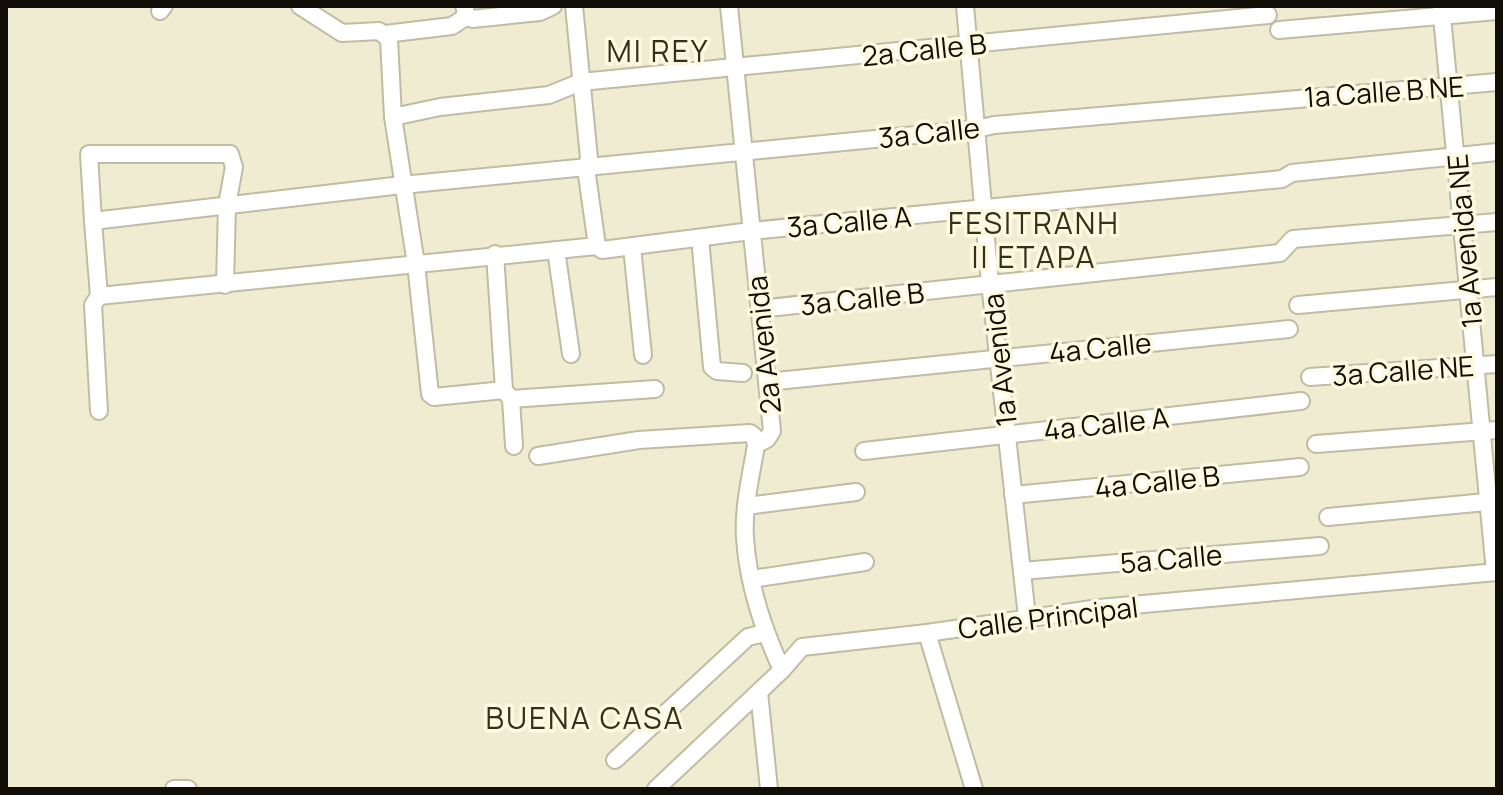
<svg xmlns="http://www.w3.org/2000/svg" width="1503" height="795" font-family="Manrope,sans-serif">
<rect width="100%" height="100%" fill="#f0ecd2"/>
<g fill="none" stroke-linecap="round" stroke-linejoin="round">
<!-- minor casing -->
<g stroke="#c0bca4" stroke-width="20">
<g id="minor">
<path d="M300,6L342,33L379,31L389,39L393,117L416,264L430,394L434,397L504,390"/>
<path d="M464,6L467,16L472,19L540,12L553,6"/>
<path d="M574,6L589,158L586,168L597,246L602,250L751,231L1282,179L1292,173L1497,152"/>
<path d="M729,6L772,431L767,439L756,445C751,476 743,507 745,538C748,584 763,629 782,670"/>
<path d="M965,6L990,283L1027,617"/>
<path d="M1441,6L1495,572"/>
<path d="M160,11L164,6"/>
<path d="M1279,30L1497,11"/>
<path d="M385,34L452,26L467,16"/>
<path d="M393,117L440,107L549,95L581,82L1268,15"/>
<path d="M93,221L89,154H230L234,167L227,205L225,285"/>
<path d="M700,238L712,367L717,371L743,373"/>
<path d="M632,247L643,355"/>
<path d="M556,250L571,354"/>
<path d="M495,254L504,390L511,399L514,446"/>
<path d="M99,296L93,221L402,185L977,129L994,125L1497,82"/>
<path d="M1298,305L1497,287"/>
<path d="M759,309L1280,253L1293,239L1497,222"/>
<path d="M1310,377L1497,364"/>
<path d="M767,382L1289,329"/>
<path d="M511,399L655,389"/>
<path d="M99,411L93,305L99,296L597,246"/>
<path d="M1316,444L1497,430"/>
<path d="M864,451L1301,401"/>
<path d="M538,456L639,440L750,433L754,436L756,445"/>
<path d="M1013,495L1300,467"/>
<path d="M746,506L856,492"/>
<path d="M1328,517L1497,501"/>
<path d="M1022,571L1320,546"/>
<path d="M752,579L865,562"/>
<path d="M927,633L974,789"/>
<path d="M759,692L769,789"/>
<path d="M615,760L748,637L765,633"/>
<path d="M174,789H188"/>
<path d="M656,789L782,670L802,647L927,633L1099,608L1497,572"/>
</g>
</g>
<!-- minor -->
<use href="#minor" stroke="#fff" stroke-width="16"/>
</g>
<g text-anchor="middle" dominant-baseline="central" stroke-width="7" stroke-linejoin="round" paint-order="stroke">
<!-- street labels -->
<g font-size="28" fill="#100e06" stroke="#fdf9df">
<text transform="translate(924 49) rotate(-6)">2a Calle B</text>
<text transform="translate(1384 91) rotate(-4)">1a Calle B NE</text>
<text transform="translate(929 132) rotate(-6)">3a Calle</text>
<text transform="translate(849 221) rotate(-5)">3a Calle A</text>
<text transform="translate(1464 241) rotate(-95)">1a Avenida NE</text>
<text transform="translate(862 298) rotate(-6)">3a Calle B</text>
<text transform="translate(763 345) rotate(-96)">2a Avenida</text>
<text transform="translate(1100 347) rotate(-6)">4a Calle</text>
<text transform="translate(999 360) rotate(-96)">1a Avenida</text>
<text transform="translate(1403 370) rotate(-4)">3a Calle NE</text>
<text transform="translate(1106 423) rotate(-6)">4a Calle A</text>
<text transform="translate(1157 481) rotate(-6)">4a Calle B</text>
<text transform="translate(1171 558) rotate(-5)">5a Calle</text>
<text transform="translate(1048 617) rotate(-7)">Calle Principal</text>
</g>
<!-- neighbourhood labels -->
<g font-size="30" letter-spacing="2" fill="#33301b" stroke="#fdf9df">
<text x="658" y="50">MI REY</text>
<text x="1034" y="222">FESITRANH<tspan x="1034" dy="34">II ETAPA</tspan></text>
<text x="585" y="717">BUENA CASA</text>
</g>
</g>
<!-- border -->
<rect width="1503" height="795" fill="none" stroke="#100e06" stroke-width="16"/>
</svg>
